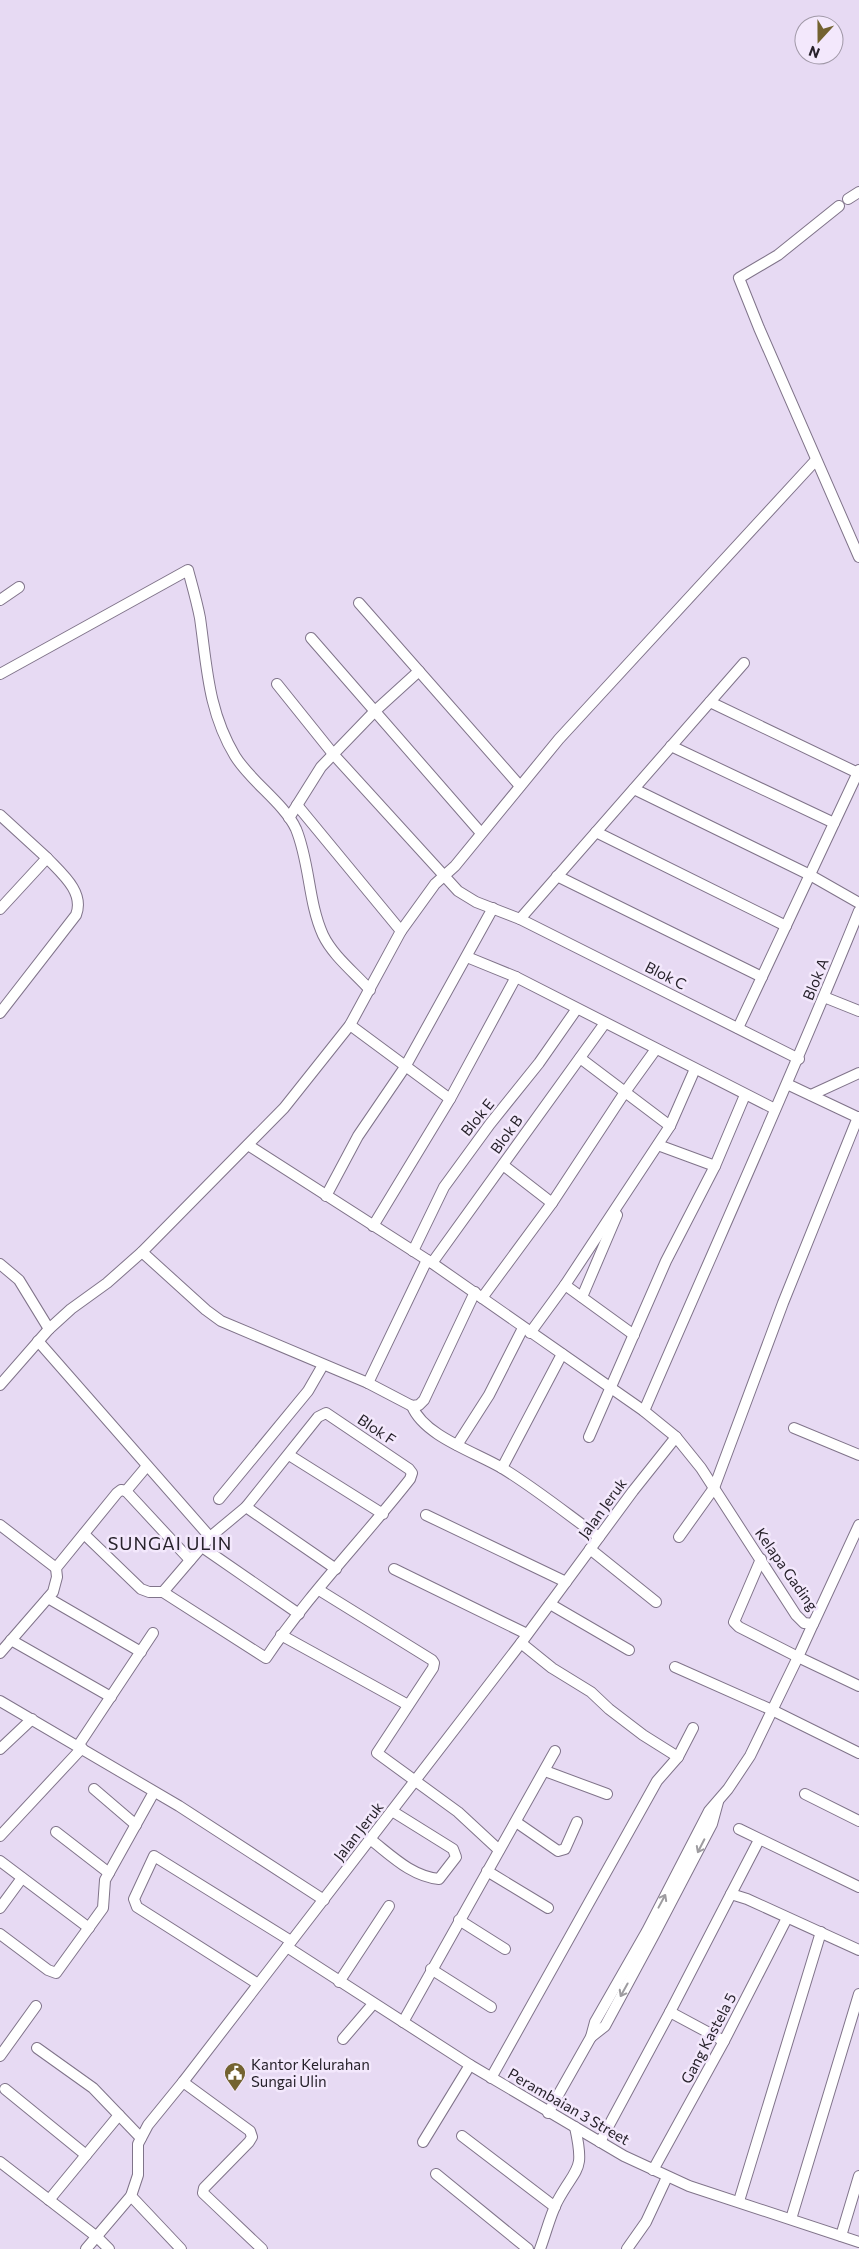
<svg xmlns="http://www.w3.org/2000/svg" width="859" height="2249" font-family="Commissioner,sans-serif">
<rect width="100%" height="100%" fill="#e7daf3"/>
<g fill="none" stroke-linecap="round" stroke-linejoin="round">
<!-- minor casing -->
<g stroke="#80748a" stroke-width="12">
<g id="minor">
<path d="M848,199L859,192"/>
<path d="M839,206L778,255L739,278L759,328L859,557"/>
<path d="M0,600L19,587"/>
<path d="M359,603L520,786"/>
<path d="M311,638L481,833"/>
<path d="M0,674L188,570C192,585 197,602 200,618C207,667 208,711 235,756C251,782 284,803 296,829C310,863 308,902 323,935C333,956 355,973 370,990"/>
<path d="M277,684L334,755L458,891L476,902L520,919L799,1059"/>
<path d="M710,702L858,773"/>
<path d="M671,746L834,823"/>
<path d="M634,789L810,875L859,903"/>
<path d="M297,805L401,931"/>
<path d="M0,815L47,858L0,909"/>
<path d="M289,818L321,767L375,711L419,671"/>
<path d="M596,832L786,926"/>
<path d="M557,876L762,977"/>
<path d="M520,919L744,663"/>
<path d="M467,957L516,977L775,1109"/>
<path d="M824,997L859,1011"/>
<path d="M0,1013L76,915C85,892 61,873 47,858"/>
<path d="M350,1025L450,1099"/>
<path d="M738,1028L859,770"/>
<path d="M580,1058L670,1126"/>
<path d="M787,1084L859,1118"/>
<path d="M811,1095L859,1073"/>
<path d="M248,1145L432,1263L644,1411L676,1437L701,1468L796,1615L804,1623L813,1624L815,1620L859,1525"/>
<path d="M658,1145L715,1166"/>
<path d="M503,1165L552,1203"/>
<path d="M326,1196L358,1136L405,1067L493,908"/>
<path d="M373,1226L450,1099L516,977"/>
<path d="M413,1251L444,1187L490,1124L539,1063L576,1010"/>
<path d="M142,1252L206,1310L221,1321L368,1383L412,1406L419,1405L424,1400L475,1292"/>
<path d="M432,1263L605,1023"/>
<path d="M0,1264L19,1280L49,1329"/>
<path d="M565,1285L634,1335"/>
<path d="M582,1297L617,1215"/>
<path d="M482,1298L552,1203L625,1092L656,1049"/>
<path d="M530,1333L565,1285L670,1126L695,1069"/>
<path d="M38,1341L210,1537"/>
<path d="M368,1383L427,1260"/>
<path d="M0,1385L49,1329L71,1309L107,1283L142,1252L284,1108L350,1025L401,931L435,884L455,866L559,739L816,460"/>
<path d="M412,1406C424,1436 475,1452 502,1468C535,1488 567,1514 599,1537"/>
<path d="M644,1411C716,1244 791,1079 859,911"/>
<path d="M794,1428L859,1455"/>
<path d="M589,1437L666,1261L715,1166L745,1095"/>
<path d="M457,1445L489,1395L523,1328"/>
<path d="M289,1455L383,1514"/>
<path d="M502,1468L562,1354"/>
<path d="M126,1491L190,1560"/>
<path d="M126,1491L147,1466"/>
<path d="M219,1499L308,1391L323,1365"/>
<path d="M246,1507L336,1569"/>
<path d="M426,1515L566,1582"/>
<path d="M0,1525L56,1568"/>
<path d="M84,1534L141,1589L149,1592H163L266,1658C308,1595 363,1539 410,1479L412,1473L409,1469L326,1413L318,1417L246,1507L210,1537L163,1592"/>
<path d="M679,1537L714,1488L783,1303L858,1117"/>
<path d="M202,1547L299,1614"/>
<path d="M590,1549L656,1602"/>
<path d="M394,1569L527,1634"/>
<path d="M319,1590L432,1660L434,1663L433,1668L377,1753L458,1812L499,1850"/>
<path d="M48,1598L141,1652"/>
<path d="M550,1604L629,1650"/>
<path d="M813,1624L798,1657L859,1686"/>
<path d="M281,1635L408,1705"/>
<path d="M11,1640L111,1697"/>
<path d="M521,1643L552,1668L591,1692L609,1709L643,1735L678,1757"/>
<path d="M0,1653L53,1592L57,1577L56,1568L117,1493L121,1490L126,1491"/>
<path d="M675,1667L772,1710L859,1753"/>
<path d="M0,1701L179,1806L324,1900"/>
<path d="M78,1746L153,1633"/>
<path d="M0,1749L32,1719"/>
<path d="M545,1771L607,1794"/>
<path d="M94,1789L136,1825"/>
<path d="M805,1794L859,1821"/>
<path d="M516,1822L558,1851L565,1849L577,1822"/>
<path d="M739,1829L859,1887"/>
<path d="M56,1832L109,1873"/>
<path d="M0,1836L82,1748"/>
<path d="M370,1839C392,1856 411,1876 439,1879L456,1857L453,1849L392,1811"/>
<path d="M0,1861L89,1928"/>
<path d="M487,1871L548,1908"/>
<path d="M731,1894L759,1840"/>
<path d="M0,1908L22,1878"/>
<path d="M459,1920L505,1949"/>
<path d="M0,1934L48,1970L56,1973L103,1908L105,1880L154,1792"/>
<path d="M287,1947L470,2065L624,2156L689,2186L859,2242"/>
<path d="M431,1969L491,2007"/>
<path d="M339,1982L389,1906"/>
<path d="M258,1984L137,1907L134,1899L154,1856L291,1941"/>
<path d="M670,2012L724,2041"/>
<path d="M403,2022L555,1751"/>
<path d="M591,2037L605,2026L654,1935L712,1824L718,1802"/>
<path d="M343,2039L373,2004"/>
<path d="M37,2048L93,2088L141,2138"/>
<path d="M0,2056L36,2006"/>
<path d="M491,2078L657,1781L678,1757L693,1728"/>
<path d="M183,2082L250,2131L252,2137L249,2142L204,2188L203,2193L262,2249"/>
<path d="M5,2089L86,2155"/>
<path d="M548,2113L591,2037L595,2022L647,1931L709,1811L728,1789L750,1756L798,1657L739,1627L734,1622L761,1559"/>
<path d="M462,2136L555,2207"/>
<path d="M423,2142L470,2065"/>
<path d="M600,2142L670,2012L731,1894L747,1899L859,1950"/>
<path d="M0,2162L97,2237L109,2249"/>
<path d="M653,2170L724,2041L787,1918"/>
<path d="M436,2174L528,2249"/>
<path d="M131,2196L181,2249"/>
<path d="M49,2200L119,2115"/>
<path d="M739,2201L821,1932"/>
<path d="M791,2219L859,1994"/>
<path d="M841,2236L859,2176"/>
<path d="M86,2249L131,2196L138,2175V2144L148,2125L183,2082L521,1643L633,1491L676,1437"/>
<path d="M540,2249C546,2233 550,2216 557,2202C577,2165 585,2173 575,2127"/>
<path d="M627,2249L646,2222L667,2177"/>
</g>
</g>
<!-- minor -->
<use href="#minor" stroke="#fff" stroke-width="10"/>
</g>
<!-- one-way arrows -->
<defs><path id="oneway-shaft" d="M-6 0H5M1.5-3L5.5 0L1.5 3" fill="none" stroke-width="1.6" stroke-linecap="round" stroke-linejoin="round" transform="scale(1.25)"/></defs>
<g stroke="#9e9ca0">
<use href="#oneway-shaft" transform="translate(701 1846) rotate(117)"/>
<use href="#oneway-shaft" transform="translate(662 1901) rotate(-62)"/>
<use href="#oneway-shaft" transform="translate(624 1990) rotate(119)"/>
</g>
<!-- icons -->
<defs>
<g id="civic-pin" transform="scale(1.125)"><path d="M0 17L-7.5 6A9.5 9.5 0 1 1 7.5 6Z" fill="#736230" stroke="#f3e8fc"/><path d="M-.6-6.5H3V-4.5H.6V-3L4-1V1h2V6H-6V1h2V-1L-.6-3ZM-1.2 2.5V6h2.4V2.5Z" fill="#fff"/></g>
</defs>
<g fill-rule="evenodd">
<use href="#civic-pin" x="235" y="2073"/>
</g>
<g text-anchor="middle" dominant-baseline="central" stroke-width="5" stroke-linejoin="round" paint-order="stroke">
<!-- street labels -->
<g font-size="15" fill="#27222b" stroke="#f3e8fc">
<text transform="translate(666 975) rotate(27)">Blok C</text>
<text transform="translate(815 979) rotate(-68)">Blok A</text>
<text transform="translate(477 1117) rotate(-51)">Blok E</text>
<text transform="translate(506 1134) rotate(-54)">Blok B</text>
<text transform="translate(377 1429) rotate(34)">Blok F</text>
<text transform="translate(602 1508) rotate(-54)">Jalan Jeruk</text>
<text transform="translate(787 1569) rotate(55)">Kelapa Gading</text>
<text transform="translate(358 1831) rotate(-52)">Jalan Jeruk</text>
<text transform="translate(708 2038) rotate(-62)">Gang Kastela 5</text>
<text transform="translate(569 2106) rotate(30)">Perambaian 3 Street</text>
</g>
<!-- poi labels -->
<g font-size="15" fill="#27222b" stroke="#f3e8fc" text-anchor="start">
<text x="251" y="2064">Kantor Kelurahan<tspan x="251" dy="17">Sungai Ulin</tspan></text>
</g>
<!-- quarter labels -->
<g font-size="18" letter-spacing="1" fill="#27222b" stroke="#f3e8fc">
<text x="170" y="1543">SUNGAI ULIN</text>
</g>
</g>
<!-- north arrow -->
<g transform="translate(819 40) rotate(201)"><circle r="24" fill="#f3e8fc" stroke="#a199a8"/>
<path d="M0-4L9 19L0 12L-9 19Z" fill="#736230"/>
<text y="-8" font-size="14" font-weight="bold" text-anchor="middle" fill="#27222b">N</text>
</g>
</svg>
